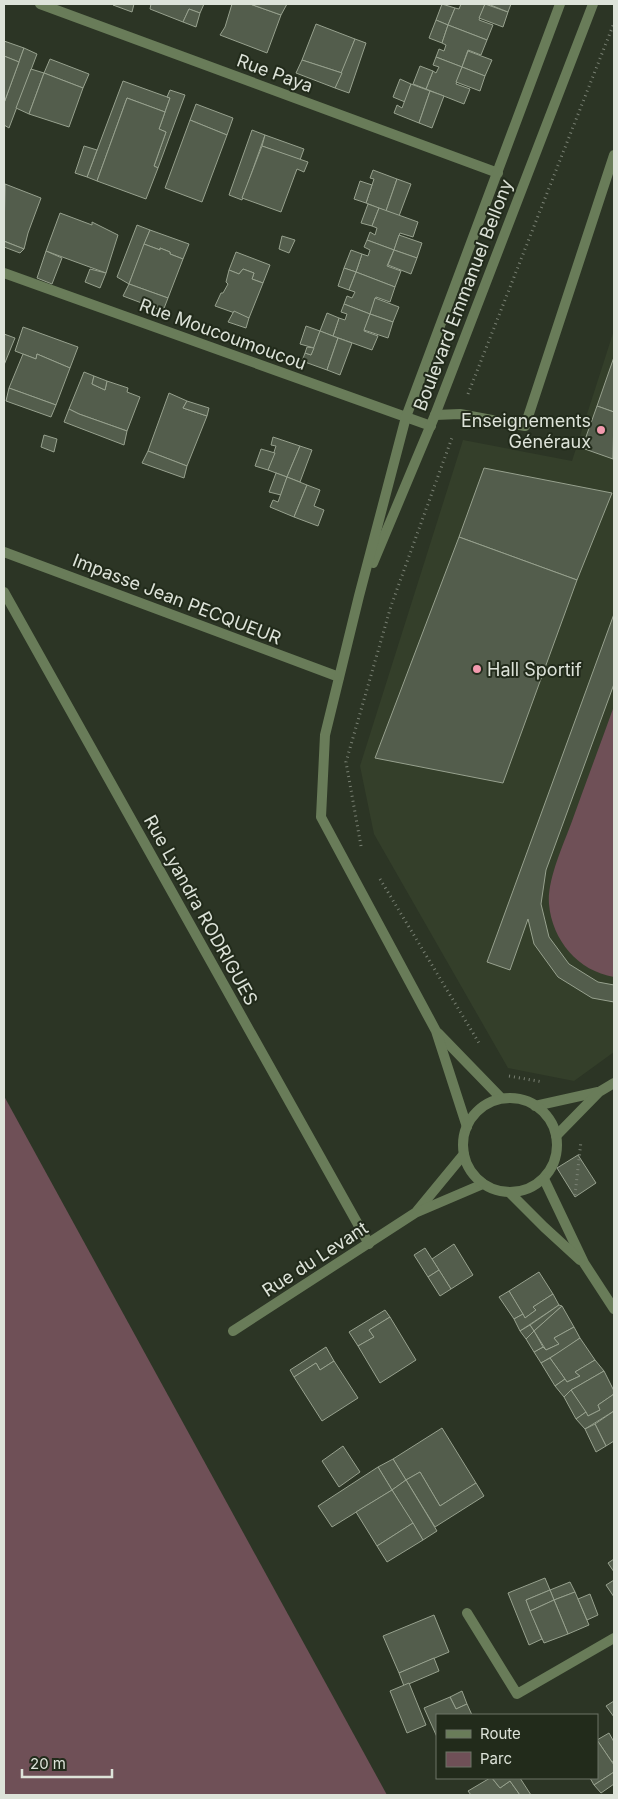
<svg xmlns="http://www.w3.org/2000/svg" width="618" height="1799" font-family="Inter,sans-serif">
<rect width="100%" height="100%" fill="#2c3525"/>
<!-- built -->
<path fill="#343f2a" d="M614,330V1052L574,1081L508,1068L374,834L360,766L463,440L572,461Z"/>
<!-- green -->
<g fill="#6f5057">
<path d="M614,706V977C578,971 552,940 549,904C547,881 563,845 571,824C585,785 600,745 614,706Z"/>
<path d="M4,1096L387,1795H4Z"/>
</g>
<!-- building -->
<g fill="#535d4c" stroke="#97a18e">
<path d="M115,4H134L132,12L113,5Z"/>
<path d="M151,4H204L200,13L189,9L183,22L150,9Z"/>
<path d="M232,4H250L281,15L267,53L220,35L225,27Z"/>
<path d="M250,4H287L281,15Z"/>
<path d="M442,4L455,8L448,25L436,20Z"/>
<path d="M461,4H485L479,20L493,25L487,40L448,25L455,8L459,9Z"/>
<path d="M485,4L508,12L503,27L479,18Z"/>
<path d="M488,4H511L508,12Z"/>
<path d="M189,9L200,13L196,27L183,22Z"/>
<path d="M436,20L448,25L442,43L429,38Z"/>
<path d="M316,24L355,39L342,73L302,60Z"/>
<path d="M448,25L487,40L481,55L468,50L462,67L436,57L439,49L444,51L446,45L442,43Z"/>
<path d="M355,39L366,43L349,93L335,88Z"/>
<path d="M4,41L24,48L19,62L4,56Z"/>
<path d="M24,48L37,54L9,128L4,125V103Z"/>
<path d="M468,51L492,60L485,76L462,67Z"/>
<path d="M4,56L19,62L4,103Z"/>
<path d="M436,57L462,67L456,84L470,89L464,104L426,89L433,71L436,73L439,67L433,65Z"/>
<path d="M50,59L89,74L83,88L44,73Z"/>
<path d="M302,60L342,73L335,88L296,73Z"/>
<path d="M420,66L433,71L426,89L413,84Z"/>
<path d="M462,67L485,76L480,91L456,82Z"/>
<path d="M31,69L44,73L29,114L16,108Z"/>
<path d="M44,73L83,88L69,127L29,114Z"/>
<path d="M400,79L411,84L405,102L393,97Z"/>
<path d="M123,81L170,98L165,112L127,98L97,181L87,177Z"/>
<path d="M411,84L430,91L419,123L394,113L397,105L402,108Z"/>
<path d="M170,90L185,95L158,168L154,166L166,132L159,129L170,98L167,97Z"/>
<path d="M430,91L444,96L432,128L419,123Z"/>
<path d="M127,98L165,112L159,129L166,132L154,166L158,168L146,199L97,181Z"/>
<path d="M196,104L233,118L227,135L190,120Z"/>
<path d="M190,120L227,135L202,202L165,188Z"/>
<path d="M252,130L265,135L242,200L229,195Z"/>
<path d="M265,135L304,149L300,160L262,146Z"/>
<path d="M84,146L97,150L87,177L75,173Z"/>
<path d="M262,146L308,162L304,172L297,169L281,212L242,198Z"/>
<path d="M373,170L397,179L386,211L366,203L374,179L370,178Z"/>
<path d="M397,179L411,184L399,216L386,211Z"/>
<path d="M360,181L372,185L366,203L354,199Z"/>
<path d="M5,184L41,198L28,233L24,249L4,241Z"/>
<path d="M368,204L379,208L372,226L361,223Z"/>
<path d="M379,208L418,222L413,237L400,233L394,250L367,240L370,232L375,235L377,228L372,226Z"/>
<path d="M60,213L92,225V222L118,235L106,273L46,251Z"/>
<path d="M137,225L150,230L129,284L117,277Z"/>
<path d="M150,230L189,244L183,259L170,254V252L160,248V250L144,244Z"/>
<path d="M399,235L422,243L417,258L394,250Z"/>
<path d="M282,236L295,240L289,253L279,249Z"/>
<path d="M367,240L394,250L387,266L401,271L395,287L356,272L362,254L368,256L370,250L364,247Z"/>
<path d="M4,241L6,242L24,249L20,253L4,247Z"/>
<path d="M144,244L160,250V248L170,252V254L183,259L168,298L129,284Z"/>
<path d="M351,250L362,254L356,272L344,268Z"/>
<path d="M394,250L417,258L411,274L388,265Z"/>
<path d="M46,251L62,258L52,284L37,278Z"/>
<path d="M236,252L270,265L263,283L252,279L254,273L243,269L239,274L229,270Z"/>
<path d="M344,268L356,272L349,290L338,286Z"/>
<path d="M90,269L106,273L100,288L85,282Z"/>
<path d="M243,269L254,273L252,279L263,283L249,318L215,306L221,293H223L228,284L226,282L229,270L239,274Z"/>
<path d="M356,272L395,287L390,302L376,297L370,314L344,304L347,296L352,298L355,292L349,290Z"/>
<path d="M129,284L168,298L163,311L123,296Z"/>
<path d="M375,298L399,307L393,322L370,314Z"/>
<path d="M344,304L370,314L364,331L378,336L372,350L333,336L339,318L345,320L347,314L341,312Z"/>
<path d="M234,311L249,318L246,328L228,322Z"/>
<path d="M327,313L339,318L333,336L320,331Z"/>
<path d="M370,314L393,322L388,338L364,330Z"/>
<path d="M306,326L320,331L314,348L300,344Z"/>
<path d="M23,327L78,347L70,368L37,354L36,359L15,351Z"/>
<path d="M320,331L338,338L327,370L302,361L305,353L311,355Z"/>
<path d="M4,334L15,338L4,365Z"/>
<path d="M338,338L352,343L340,375L327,370Z"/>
<path d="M307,347L314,348L311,355L305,353Z"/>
<path d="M23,354L36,359L37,354L70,368L56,405L9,388Z"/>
<path d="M614,357V412L597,406Z"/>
<path d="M84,372L94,376L92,384L105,390L107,381L128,388L127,392L140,397L127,431L79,414L69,409Z"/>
<path d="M94,376L107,381L105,390L92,384Z"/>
<path d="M9,388L56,405L51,417L6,401Z"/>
<path d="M169,393L187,401L183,408L207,416L187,466L148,451Z"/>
<path d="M187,401L209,408L207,416L183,408Z"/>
<path d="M597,406L614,412L613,459L582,448Z"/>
<path d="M69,409L79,414L127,431L124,445L64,422Z"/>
<path d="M44,435L57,439L54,452L41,447Z"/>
<path d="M273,437L300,446L287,477L268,470L276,446L271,445Z"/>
<path d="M300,446L312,450L300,482L287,477Z"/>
<path d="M261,449L275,453L268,470L255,466Z"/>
<path d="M148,451L187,466L184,478L142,463Z"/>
<path d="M484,468L612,493L577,580L459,537Z"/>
<path d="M276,473L287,477L281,495L269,492Z"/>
<path d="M287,477L307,485L294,517L270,507L273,500L278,502Z"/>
<path d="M307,485L320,490L314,506L324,510L318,526L294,517Z"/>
<path d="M459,537L577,580L503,783L375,758Z"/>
<path d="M614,614V684L546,870L541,904L549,937L569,964L598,982L614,985V1002L592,998L558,977L534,944L528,919L510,970L487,962Z"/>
<path d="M578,1155L596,1183L575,1197L557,1168Z"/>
<path d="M454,1244L473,1275L451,1289L432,1259Z"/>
<path d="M425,1248L439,1270L428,1277L414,1255Z"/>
<path d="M439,1270L451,1289L440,1296L428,1277Z"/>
<path d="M539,1272L553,1294L533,1307L536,1310L525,1318L509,1291Z"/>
<path d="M509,1291L523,1314L514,1319L499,1297Z"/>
<path d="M553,1294L559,1305L520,1331L514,1319L523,1314L525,1318L536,1310L533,1307Z"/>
<path d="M559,1305L562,1306L534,1331L530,1325Z"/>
<path d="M562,1306L574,1327L554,1338L559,1344L546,1350L534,1331Z"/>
<path d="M385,1310L390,1317L369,1330L374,1337L358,1346L349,1332Z"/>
<path d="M390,1317L416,1360L380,1383L358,1346L374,1337L369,1330Z"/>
<path d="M530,1325L534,1331L526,1339L520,1331Z"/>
<path d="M574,1327L580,1338L563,1350L541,1363L534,1352L543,1347L546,1350L559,1344L554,1338Z"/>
<path d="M534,1331L543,1347L534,1352L526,1339Z"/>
<path d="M580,1338L595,1360L575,1372L580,1376L567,1382L550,1358Z"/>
<path d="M326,1347L334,1361L320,1370L316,1363L294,1377L290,1370Z"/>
<path d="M550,1358L565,1379L555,1386L541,1363Z"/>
<path d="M595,1360L604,1371L571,1390L564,1397L555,1386L565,1379L567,1382L580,1376L575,1372Z"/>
<path d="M334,1361L358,1398L322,1421L294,1377L316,1363L320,1370Z"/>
<path d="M604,1371L614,1391V1394L598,1405L600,1410L588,1416L571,1390Z"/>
<path d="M571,1390L586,1412L576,1419L564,1397Z"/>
<path d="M614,1394V1411L585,1429L576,1419L586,1412L588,1416L600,1410L598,1405Z"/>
<path d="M614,1411V1441L606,1446L595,1424Z"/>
<path d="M595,1424L606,1446L596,1452L585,1429Z"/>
<path d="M442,1428L476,1483L440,1506L420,1472L406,1480L393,1459Z"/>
<path d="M343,1446L360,1472L339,1487L322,1461Z"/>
<path d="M393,1459L406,1480L392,1490L378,1467Z"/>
<path d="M378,1467L392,1490L332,1527L318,1506Z"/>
<path d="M420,1472L440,1506L476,1483L484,1496L435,1527L406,1480Z"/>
<path d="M406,1480L437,1531L423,1540L392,1490Z"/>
<path d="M392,1490L413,1523L377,1546L356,1512Z"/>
<path d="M413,1523L423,1540L387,1562L377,1546Z"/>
<path d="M614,1559V1572L608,1563Z"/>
<path d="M545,1578L550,1590L526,1600L542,1639L529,1645L508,1593Z"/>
<path d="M614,1580V1597L606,1585Z"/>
<path d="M570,1582L575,1592L554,1600L550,1590Z"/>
<path d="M550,1590L554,1600L530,1611L526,1600Z"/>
<path d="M575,1592L589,1625L568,1634L554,1600Z"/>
<path d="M590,1594L598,1615L587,1620L578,1599Z"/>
<path d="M554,1600L568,1634L544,1643L530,1611Z"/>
<path d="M434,1615L449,1652L399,1673L383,1636Z"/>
<path d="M434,1658L439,1671L404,1686L399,1673Z"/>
<path d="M409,1683L426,1725L407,1733L390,1691Z"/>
<path d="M462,1691L467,1704L456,1709L450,1697Z"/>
<path d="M450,1697L456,1709L467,1704L472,1715H437V1737L424,1708Z"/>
<path d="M614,1701V1717L606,1706Z"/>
<path d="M609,1733L614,1742V1761L612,1762L597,1740Z"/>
<path d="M597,1740L614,1765V1772L594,1785L590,1778H597Z"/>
<path d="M614,1772V1784L601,1793L594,1785Z"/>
<path d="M490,1778H492L500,1788L510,1781L520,1795H471L468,1791Z"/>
<path d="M492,1778H520L531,1795H520L510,1781L500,1788Z"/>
</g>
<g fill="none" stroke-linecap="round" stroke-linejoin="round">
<!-- path -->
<g stroke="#798073" stroke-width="3" stroke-dasharray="1 4" stroke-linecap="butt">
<path d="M468,394L614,23"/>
<path d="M361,846L346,762L391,606L453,435"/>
<path d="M380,879L479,1043"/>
<path d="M509,1076L543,1082"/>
<path d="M575,1195L581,1141"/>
</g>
<!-- service -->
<path stroke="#697c59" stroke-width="10" d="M435,415L460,414L525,426L614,155"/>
<!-- minor -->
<g stroke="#697c59" stroke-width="10">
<path d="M40,4L498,173"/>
<path d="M4,273L431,426"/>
<path d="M4,552L339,677"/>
<path d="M4,592L369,1244"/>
<path d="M535,1106L598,1092"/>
<path d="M556,1136L599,1092L614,1083"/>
<path d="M417,1211L464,1154"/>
<path d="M233,1331L415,1213L483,1184"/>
<path d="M467,1613L517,1694L614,1638"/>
</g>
<!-- tertiary -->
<g stroke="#697c59" stroke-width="10">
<path d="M373,563L435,415L593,4"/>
<path d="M438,1033L501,1098"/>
<circle cx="510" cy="1145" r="47"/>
<path d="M467,1127L436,1031L321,817L325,735L359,596L406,417L560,4"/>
<path d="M544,1179L584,1263L614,1309"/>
<path d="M509,1192L544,1227L580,1260"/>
</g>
</g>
<!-- markers -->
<g fill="#f29aae" stroke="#222b1b" stroke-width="2">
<circle cx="601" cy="430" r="5"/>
<circle cx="477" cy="669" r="5"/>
</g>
<g text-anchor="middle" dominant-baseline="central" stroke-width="4" stroke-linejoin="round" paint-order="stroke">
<!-- street labels -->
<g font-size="18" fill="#dde3d9" stroke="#222b1b">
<text transform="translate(275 73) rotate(20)">Rue Paya</text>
<text transform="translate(463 295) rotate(-69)">Boulevard Emmanuel Bellony</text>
<text transform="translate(223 334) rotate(20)">Rue Moucoumoucou</text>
<text transform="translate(177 599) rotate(21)">Impasse Jean PECQUEUR</text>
<text transform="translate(201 910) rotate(61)">Rue Lyandra RODRIGUES</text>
<text transform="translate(315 1259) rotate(-33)">Rue du Levant</text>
</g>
<!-- poi labels -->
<g font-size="18" fill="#dde3d9" stroke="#222b1b" text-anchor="end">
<text x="591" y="420">Enseignements<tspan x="591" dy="21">Généraux</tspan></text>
<text x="487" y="669" text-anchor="start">Hall Sportif</text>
</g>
</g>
<!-- border -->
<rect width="618" height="1799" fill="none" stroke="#dde3d9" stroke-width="10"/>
<!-- legend -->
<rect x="436" y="1714" width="162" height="65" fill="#222b1b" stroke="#6d7567"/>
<rect x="446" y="1730" width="25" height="8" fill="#697c59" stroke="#6d7567"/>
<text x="480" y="1739" font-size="15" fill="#dde3d9">Route</text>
<rect x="446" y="1752" width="25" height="15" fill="#6f5057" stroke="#6d7567"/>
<text x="480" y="1764" font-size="15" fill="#dde3d9">Parc</text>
<!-- scale -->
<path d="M22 1769v8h90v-8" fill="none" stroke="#dde3d9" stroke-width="2.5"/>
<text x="30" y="1769" font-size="15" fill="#dde3d9" stroke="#222b1b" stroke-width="4" paint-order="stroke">20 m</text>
</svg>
